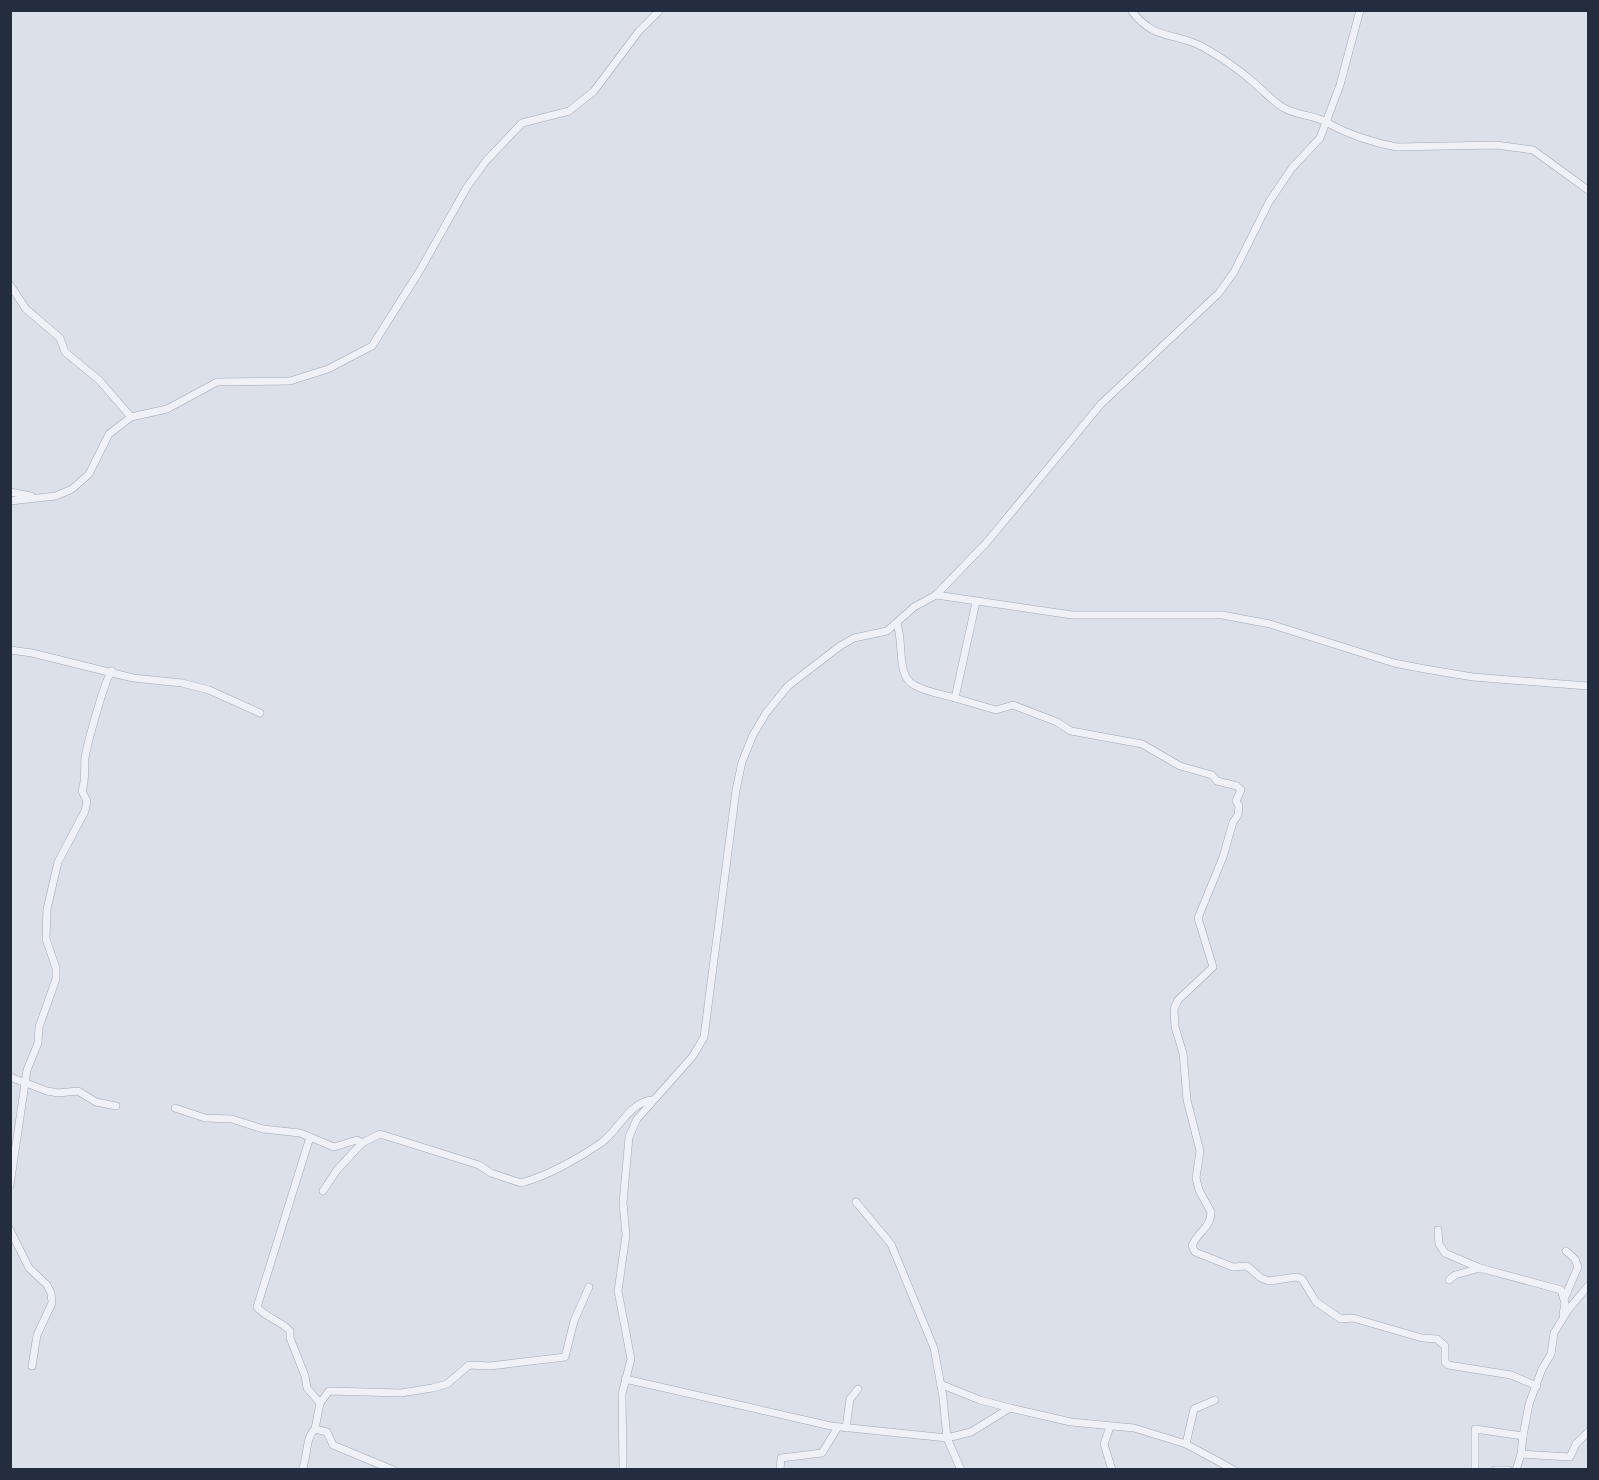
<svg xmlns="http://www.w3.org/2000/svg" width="1599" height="1480" font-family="'Varela Round',sans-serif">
<rect width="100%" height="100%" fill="#dce0e8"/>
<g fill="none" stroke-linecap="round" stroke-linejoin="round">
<!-- street casing -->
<g stroke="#a1a7b2" stroke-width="8">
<g id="street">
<path d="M1131,10C1155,42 1173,31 1203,47C1219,56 1238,69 1252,81C1263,90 1272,101 1284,108C1298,116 1315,115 1328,123C1347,134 1374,143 1397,147L1496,145L1533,150L1588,190"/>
<path d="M10,285L26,309L60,338L65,352L99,380L131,417"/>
<path d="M10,492L31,496"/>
<path d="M10,501L56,496L72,489L89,474L109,434L131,417L167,409L217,382L290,381L328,369L372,346L419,272L467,187L486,161L522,123L569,111L594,91L639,31L660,10"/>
<path d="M936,595L1072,615H1222L1270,624L1394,663L1425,669L1473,677L1588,686"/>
<path d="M976,602L955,698L996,710L1013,705L1057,722L1071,731L1142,744L1180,766L1212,775L1217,781L1237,786L1241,790L1236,801L1239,806L1238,815L1233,822L1223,857L1198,918L1213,967L1178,1000L1174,1009L1175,1027L1183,1053L1187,1100L1200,1151L1196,1178L1199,1190L1211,1212C1211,1228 1197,1232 1192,1246L1195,1252L1233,1267L1247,1266L1261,1278L1269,1281L1297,1277L1302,1279L1316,1302L1341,1319L1353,1318L1422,1338L1437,1339L1445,1346V1362L1448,1365L1511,1375L1537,1386"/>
<path d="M897,624C904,642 896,676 914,685C926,692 941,694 955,698"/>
<path d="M10,650L32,653L133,678L182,683L209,690L260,713"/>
<path d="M10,1077L47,1091L58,1093L78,1091L96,1102L116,1106"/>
<path d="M175,1108L205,1118L232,1119L263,1129L300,1133L310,1137"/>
<path d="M362,1143L380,1134L479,1165L491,1173L521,1183C547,1176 578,1159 601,1143C620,1129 628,1103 652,1100"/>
<path d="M10,1185L27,1070L38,1043L39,1027L56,979V968L46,939L47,909L58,862L85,811L87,801L82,791C86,780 84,770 85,758C87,745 105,678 112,671"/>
<path d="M856,1202L891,1244L934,1348L943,1397L947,1438L961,1470"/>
<path d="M10,1230L29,1268L47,1285L51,1293L52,1303L37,1335L32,1366"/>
<path d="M1438,1230L1439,1244L1445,1253L1454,1257L1480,1268L1561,1290L1565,1303L1563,1314"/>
<path d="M1449,1280L1455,1275L1480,1268"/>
<path d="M1565,1297L1578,1267L1575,1259L1566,1251"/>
<path d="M625,1379L831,1426L947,1438L971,1432L1010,1408L1071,1422L1134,1428L1186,1444L1234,1470"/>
<path d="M940,1384L980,1400L1010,1408"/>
<path d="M320,1403L307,1388L305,1376L290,1338V1331C280,1320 266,1318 257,1307L310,1137L334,1147L357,1140L362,1143L337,1170L323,1191"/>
<path d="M1110,1427L1104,1444L1112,1470"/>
<path d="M846,1428L850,1399L858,1389"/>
<path d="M315,1429L320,1403L329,1391L401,1393L432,1388L447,1384L469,1365L490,1366L565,1357L574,1321L589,1287"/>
<path d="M1186,1444L1194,1409L1215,1400"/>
<path d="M1521,1454L1523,1436"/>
<path d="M302,1470C308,1457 305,1438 315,1429L327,1432L333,1445L393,1470"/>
<path d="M623,1470L622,1394L631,1359L618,1291L626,1235L623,1203L629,1137L637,1119L693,1056L704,1037L736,790L742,762L753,735L766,713L788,686L840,646L854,638L887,631L914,607L936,595L987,542L1101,404L1219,293L1234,272L1269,202L1292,168L1320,138L1340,85L1360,10"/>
<path d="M780,1470L781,1458L822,1453L838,1427"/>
<path d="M1475,1470V1429L1523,1436L1529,1404L1542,1369L1551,1354L1554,1333L1568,1310L1588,1286"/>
<path d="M1495,1470H1508"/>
<path d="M1516,1470L1521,1454L1570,1457L1576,1444L1588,1432"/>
</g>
</g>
<!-- street -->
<use href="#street" stroke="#eff1f6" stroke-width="7"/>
</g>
<!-- border -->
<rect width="1599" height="1480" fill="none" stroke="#242d3f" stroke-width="24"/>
</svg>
